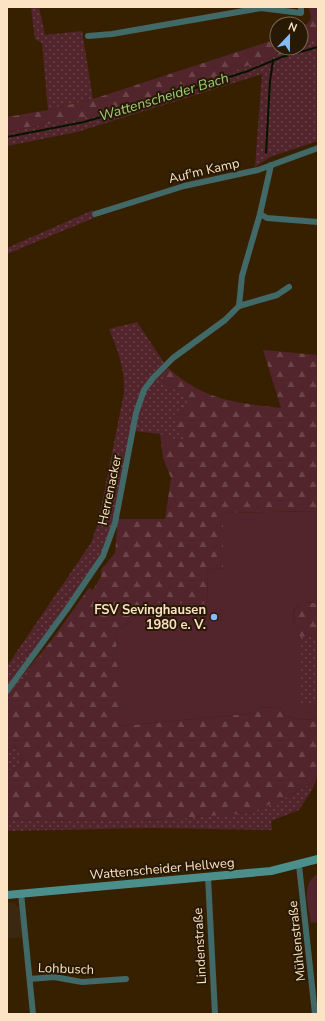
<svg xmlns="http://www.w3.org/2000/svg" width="325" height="1021" font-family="'Nunito Sans',sans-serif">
<defs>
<pattern id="grass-dots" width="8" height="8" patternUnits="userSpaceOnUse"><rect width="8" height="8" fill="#51252b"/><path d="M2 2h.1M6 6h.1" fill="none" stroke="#6b4448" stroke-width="1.8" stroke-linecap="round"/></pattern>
<pattern id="forest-firs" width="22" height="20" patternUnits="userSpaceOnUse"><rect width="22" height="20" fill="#51252b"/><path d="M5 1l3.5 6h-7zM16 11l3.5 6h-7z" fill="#6b4448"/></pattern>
</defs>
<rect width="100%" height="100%" fill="#372000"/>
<!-- built -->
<path fill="#3a2811" d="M7,902L14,903L20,909L23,937L7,939Z"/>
<!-- grass -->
<g fill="url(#grass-dots)">
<path d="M31,7H39L45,35L82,31L93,99L48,110L42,43L35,39Z"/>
<path d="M318,42V141L270,157L255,167L262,74L77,132L7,146V132L110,112Z"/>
<path d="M93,210L96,217L7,254V248Z"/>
<path d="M137,322L167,367L164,383L191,399L185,443L160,434L135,431L108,539L97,563L7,688V666L91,543L98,523L124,393C125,369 118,351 109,329Z"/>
<path d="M318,635V703H300V637Z"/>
<path d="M53,638L9,699L7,704V694Z"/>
<path d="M18,747L22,751L20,764L7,772V751Z"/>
<path d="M318,775L312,790L299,810L271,821L272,830L150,828L7,831V820L140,821L250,813L289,796L308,785Z"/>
</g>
<!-- forest -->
<g fill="url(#forest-firs)">
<path d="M308,7L318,8V42L301,48V25L307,24C313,18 311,15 308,7Z"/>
<path d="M277,39V48H300L110,112L7,132V117L48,110L93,99Z"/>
<path d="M263,350L318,355V511L223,513V568L207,570L208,604L156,603L116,631L121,726L256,713V708L281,707L284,715L299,720L318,719V775L308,785L289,796L250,813L140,821L7,820V772L20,764L22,751L17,747L7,751V704L9,699L89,588L93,590L101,576V570L115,553L118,519H165L171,478L163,458L160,434L185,443L174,414L191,399L164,383L167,367C205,401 233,402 281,408Z"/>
<path d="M302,603H318V635L300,637C295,626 287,610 302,603Z"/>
</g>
<!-- green -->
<g fill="#51252b">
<path d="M318,511V603C311,603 300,601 295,608C289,618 298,628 300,638C302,659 300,682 300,703H318V719L299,720L284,715L281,707L257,708L256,713L120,726L116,631L156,603L208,604L207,570L223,568V513Z"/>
<path d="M318,874V922L311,923C309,908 300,882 318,874Z"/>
</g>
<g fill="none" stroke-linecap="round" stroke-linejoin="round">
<!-- stream -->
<g stroke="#041400" stroke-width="2">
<path d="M7,137L84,122L139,106L248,71L282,57L318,47"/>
<path d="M266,153L270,81L273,60"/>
</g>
<!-- street -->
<g stroke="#406967" stroke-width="6">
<path d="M88,36L112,34L261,8L301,13V7"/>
<path d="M95,214L184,186L258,170L318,148"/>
<path d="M260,214L267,218L318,222"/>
<path d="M239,306L277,295L289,287"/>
<path d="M7,691L67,609L103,556L115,523L136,413L144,390L153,378L173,358L225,320L239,306L242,276L260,214L271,165"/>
<path d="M299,865L315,1014"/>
<path d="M208,877L215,1014"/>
<path d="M21,893L33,1014"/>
<path d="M30,979L54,977L82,982L126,979"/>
</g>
<!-- secondary -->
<path stroke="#4b8f8d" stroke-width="8" d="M7,895L271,871L318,859"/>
</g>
<!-- markers -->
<circle fill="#85bbfb" stroke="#281905" stroke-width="1.5" cx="214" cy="617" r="4"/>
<g text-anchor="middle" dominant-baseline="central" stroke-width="4" stroke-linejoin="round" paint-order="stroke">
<!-- street labels -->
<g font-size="13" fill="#fce3c3" stroke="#281905">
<text transform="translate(204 171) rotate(-13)">Auf'm Kamp</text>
<text transform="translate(110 490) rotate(-78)">Herrenacker</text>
<text transform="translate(162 869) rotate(-5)">Wattenscheider Hellweg</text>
<text transform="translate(297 941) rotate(-96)">Mühlenstraße</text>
<text transform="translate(200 946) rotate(-93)">Lindenstraße</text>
<text transform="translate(66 969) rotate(2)">Lohbusch</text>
</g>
<!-- poi labels -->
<g font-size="13" font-weight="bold" fill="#fce3c3" stroke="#281905" text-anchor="end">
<text x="206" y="610">FSV Sevinghausen<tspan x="206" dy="15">1980 e. V.</tspan></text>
</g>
<!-- water labels -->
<g font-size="14" font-style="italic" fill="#9dd276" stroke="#281905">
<text transform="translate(164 97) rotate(-17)">Wattenscheider Bach</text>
</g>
</g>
<!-- border -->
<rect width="325" height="1021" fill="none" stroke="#fce3c3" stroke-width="16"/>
<!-- north arrow -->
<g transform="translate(289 36) rotate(22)"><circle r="19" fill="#281905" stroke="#7d6a51"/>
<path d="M0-3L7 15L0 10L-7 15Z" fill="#85bbfb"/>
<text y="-6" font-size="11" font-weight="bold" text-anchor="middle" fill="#fce3c3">N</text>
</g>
</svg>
